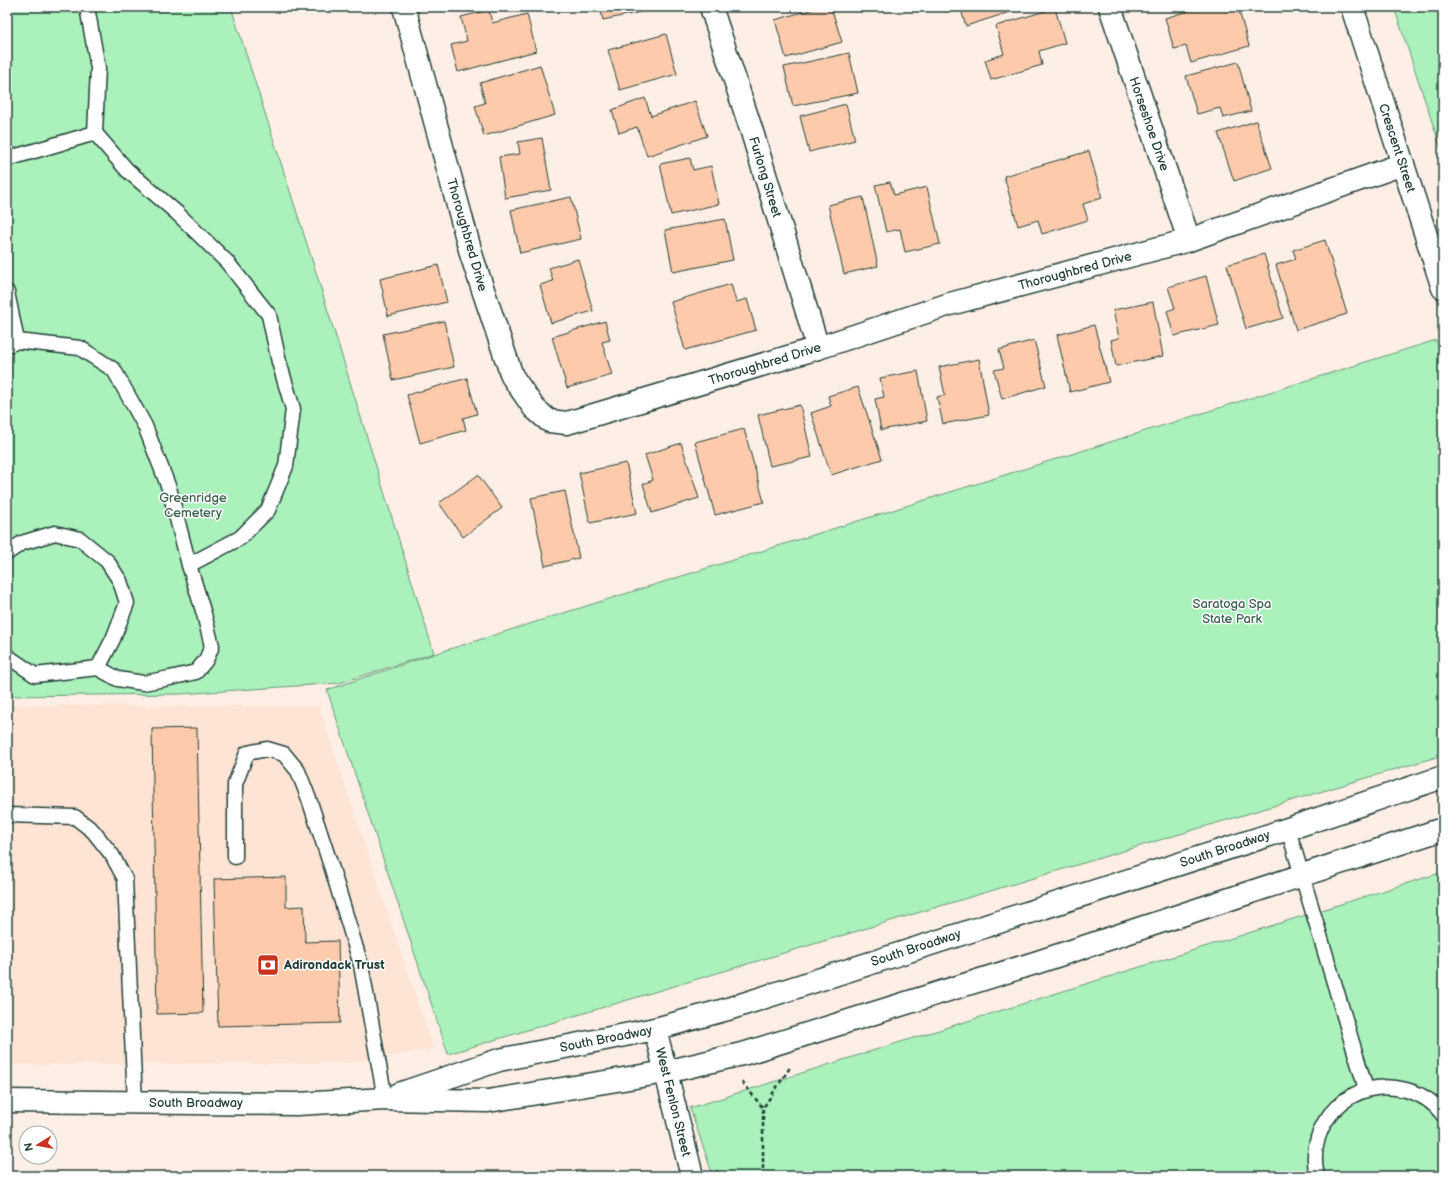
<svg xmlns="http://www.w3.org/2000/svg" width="1450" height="1183" font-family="'Balsamiq Sans',sans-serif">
<rect width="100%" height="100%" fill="#feefe6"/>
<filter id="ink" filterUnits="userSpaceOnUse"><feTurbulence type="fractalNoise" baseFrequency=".025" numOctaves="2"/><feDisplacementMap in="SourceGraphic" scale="8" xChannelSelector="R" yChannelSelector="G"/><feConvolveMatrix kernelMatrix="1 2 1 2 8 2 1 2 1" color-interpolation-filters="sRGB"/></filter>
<g filter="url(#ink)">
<!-- built -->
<path fill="#fee4d5" d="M7,705L319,706L433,1049L348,1063L7,1065Z"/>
<!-- green -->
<g fill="#abf1bc" stroke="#659778">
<path d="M7,7H231L314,266L434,653L340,683L180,694L7,696Z"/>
<path d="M1394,7H1443V155Z"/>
<path d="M1436,340L1443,362V755L448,1054L327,690L431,655L548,618Z"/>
<path d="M1443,872V1176H713L690,1108Z"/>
</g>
<!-- building -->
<g fill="#fdcbac" stroke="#1f3d34">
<path d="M600,7H655V9L603,20Z"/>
<path d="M820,7H831L842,42L786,58L775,20Z"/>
<path d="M960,7H1015L1016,10L966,26Z"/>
<path d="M1202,7H1238L1249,46L1191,63L1186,46L1174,49L1165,18Z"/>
<path d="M1055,8L1065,43L1039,51L1042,65L991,80L985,60L1004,54L996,26Z"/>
<path d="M489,10L492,23L527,14L536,51L458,72L451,45L467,41L461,17Z"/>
<path d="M666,34L677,74L620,90L608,50Z"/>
<path d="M849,53L858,93L793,106L784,67Z"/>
<path d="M1238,62L1251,111L1223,118L1220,108L1197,114L1186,76Z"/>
<path d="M540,65L555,115L484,136L475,106L485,103L480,83Z"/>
<path d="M645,98L651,116L695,101L707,136L647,156L637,127L619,133L612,110Z"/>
<path d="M846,104L855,140L809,152L800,116Z"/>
<path d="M1256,121L1272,168L1234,181L1218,133Z"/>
<path d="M542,138L551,190L505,198L499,157L520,154L518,142Z"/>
<path d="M1089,151L1102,198L1083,204L1088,220L1042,234L1038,220L1018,226L1004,176Z"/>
<path d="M690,158L693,170L711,166L719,204L671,215L660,164Z"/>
<path d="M890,182L894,195L927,187L940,244L905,252L900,229L886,232L875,185Z"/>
<path d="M571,197L581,239L520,253L511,210Z"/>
<path d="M863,197L878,266L844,274L828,205Z"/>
<path d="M725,219L733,260L673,272L665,230Z"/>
<path d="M1325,240L1347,314L1296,330L1276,265L1296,259L1293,250Z"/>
<path d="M1264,254L1283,318L1246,329L1227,265Z"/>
<path d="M578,259L593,311L551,323L540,285L553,281L549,268Z"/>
<path d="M438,265L447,302L388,316L380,279Z"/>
<path d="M1206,276L1219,325L1174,336L1167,311L1175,308L1168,287Z"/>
<path d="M731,284L736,302L747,299L756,330L685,350L671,302Z"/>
<path d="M1153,302L1163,356L1116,366L1111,340L1119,338L1113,310Z"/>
<path d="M444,321L454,367L393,380L383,334Z"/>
<path d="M605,321L610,340L602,342L612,375L567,388L552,337Z"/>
<path d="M1094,325L1109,382L1070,392L1057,335Z"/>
<path d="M1034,340L1046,386L1002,399L994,370L1004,368L999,350Z"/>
<path d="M979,359L989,415L943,424L937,397L945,395L939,367Z"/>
<path d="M918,371L927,421L881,430L875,399L884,397L880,378Z"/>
<path d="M467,378L477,414L463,418L466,430L420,443L407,395Z"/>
<path d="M858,387L882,459L831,475L811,413L831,406L828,396Z"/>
<path d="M800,405L812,457L770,466L758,415Z"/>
<path d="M744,429L764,502L715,515L695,442Z"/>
<path d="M681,443L699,498L652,513L643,484L653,480L645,455Z"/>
<path d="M626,463L637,513L590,523L579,473Z"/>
<path d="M478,475L502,508L463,537L439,503Z"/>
<path d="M565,491L579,558L545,566L531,498Z"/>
<path d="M197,728L203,1013L157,1014L152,729Z"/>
<path d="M286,877V907L304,906L305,942L338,941L340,1023L218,1026L214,879Z"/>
</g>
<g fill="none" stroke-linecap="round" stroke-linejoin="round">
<!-- service casing -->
<g stroke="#1f3d34" stroke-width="17">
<g id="service">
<path d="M87,7L98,68L95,133"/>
<path d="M7,159L95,133L127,170L177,213L227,262L269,315L279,362L293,409L286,466L268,510L240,538L189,565L204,614L212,646L206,660L196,672L170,678L143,683L118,679L98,668L35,675L7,656"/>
<path d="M7,292L17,341L7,346"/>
<path d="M17,341L80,348L114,370L145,426L169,488L189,565"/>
<path d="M7,553L22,543L55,533L80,539L107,561L120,581L127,603L113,639L98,668"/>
<path d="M7,815L75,817L93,831L112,855L125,879L135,1103"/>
<path d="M1288,829L1366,1089"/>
<path d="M235,857V784L247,753L267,749L284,754L298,771L309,799L332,869L361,965L385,1099"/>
<path d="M1317,1176C1304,1122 1353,1075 1406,1090C1421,1094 1434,1102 1443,1115"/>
</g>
</g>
<!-- minor casing -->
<g stroke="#1f3d34" stroke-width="25">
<g id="minor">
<path d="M404,7L472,257L512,376L534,408L549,421L567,423L818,348L950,304L1189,240L1403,164"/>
<path d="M711,7L752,132L818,348"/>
<path d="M1110,7L1189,240"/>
</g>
</g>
<!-- tertiary casing -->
<g stroke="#1f3d34" stroke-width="25">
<g id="tertiary">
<path d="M1352,7L1443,288"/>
<path d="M655,1029L692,1176"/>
</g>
</g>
<!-- primary casing -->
<g stroke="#1f3d34" stroke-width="25">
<g id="primary">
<path d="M399,1094L499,1060L655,1029L728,1009L1288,829L1443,777"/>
<path d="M7,1101L297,1104L385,1099L488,1101L666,1072L746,1053L1038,962L1443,829"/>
</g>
</g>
<!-- path -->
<g stroke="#1f3d34" stroke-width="2.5" stroke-dasharray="4 3" stroke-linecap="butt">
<path d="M742,1082L763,1108"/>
<path d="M716,1171L724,1176"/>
<path d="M763,1176V1108L791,1066"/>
</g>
<!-- service -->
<use href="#service" stroke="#fff" stroke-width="14"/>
<!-- minor -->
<use href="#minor" stroke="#fff" stroke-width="22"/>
<!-- tertiary -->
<use href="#tertiary" stroke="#fff" stroke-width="22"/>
<!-- primary -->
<use href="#primary" stroke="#fff" stroke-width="22"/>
</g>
</g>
<!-- icons -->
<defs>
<g id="bank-square" transform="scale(1.15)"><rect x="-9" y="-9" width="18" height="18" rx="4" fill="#c8321e" stroke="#fff"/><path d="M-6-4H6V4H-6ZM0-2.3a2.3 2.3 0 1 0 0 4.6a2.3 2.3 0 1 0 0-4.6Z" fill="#fff"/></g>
</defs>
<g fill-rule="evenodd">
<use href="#bank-square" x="268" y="965"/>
</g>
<g text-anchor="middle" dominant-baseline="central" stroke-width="3" stroke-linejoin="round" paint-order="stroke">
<!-- street labels -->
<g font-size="13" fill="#1f3d34" stroke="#fff">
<text transform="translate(1149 124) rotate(71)">Horseshoe Drive</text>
<text transform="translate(1397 148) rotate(72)">Crescent Street</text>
<text transform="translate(765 177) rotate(73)">Furlong Street</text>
<text transform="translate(467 235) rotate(74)">Thoroughbred Drive</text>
<text transform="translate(1075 271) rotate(-15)">Thoroughbred Drive</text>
<text transform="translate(765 364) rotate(-17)">Thoroughbred Drive</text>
<text transform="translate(1225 849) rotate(-18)">South Broadway</text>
<text transform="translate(916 948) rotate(-18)">South Broadway</text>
<text transform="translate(606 1039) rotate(-11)">South Broadway</text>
<text transform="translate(673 1102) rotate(76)">West Fenlon Street</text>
<text x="196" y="1103">South Broadway</text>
</g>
<!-- park labels -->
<g font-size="13" fill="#3b614f" stroke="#fff">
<text x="193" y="498">Greenridge<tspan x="193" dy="15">Cemetery</tspan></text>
<text x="1232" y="604">Saratoga Spa<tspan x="1232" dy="15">State Park</tspan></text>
</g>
<!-- poi labels -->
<g font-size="13" font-weight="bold" fill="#1f3d34" stroke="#fff" text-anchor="start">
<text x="284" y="965">Adirondack Trust</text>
</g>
</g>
<!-- margin -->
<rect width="1450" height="1183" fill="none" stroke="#fff" stroke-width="24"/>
<rect x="12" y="12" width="1426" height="1159" fill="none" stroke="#1f3d34" stroke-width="1.5" filter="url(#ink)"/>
<!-- north arrow -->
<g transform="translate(38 1145) rotate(259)"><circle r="19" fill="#ffffff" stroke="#a5b1ae"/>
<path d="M0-3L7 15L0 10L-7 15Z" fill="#c8321e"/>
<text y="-6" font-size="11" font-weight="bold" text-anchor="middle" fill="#1f3d34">N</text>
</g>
</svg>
